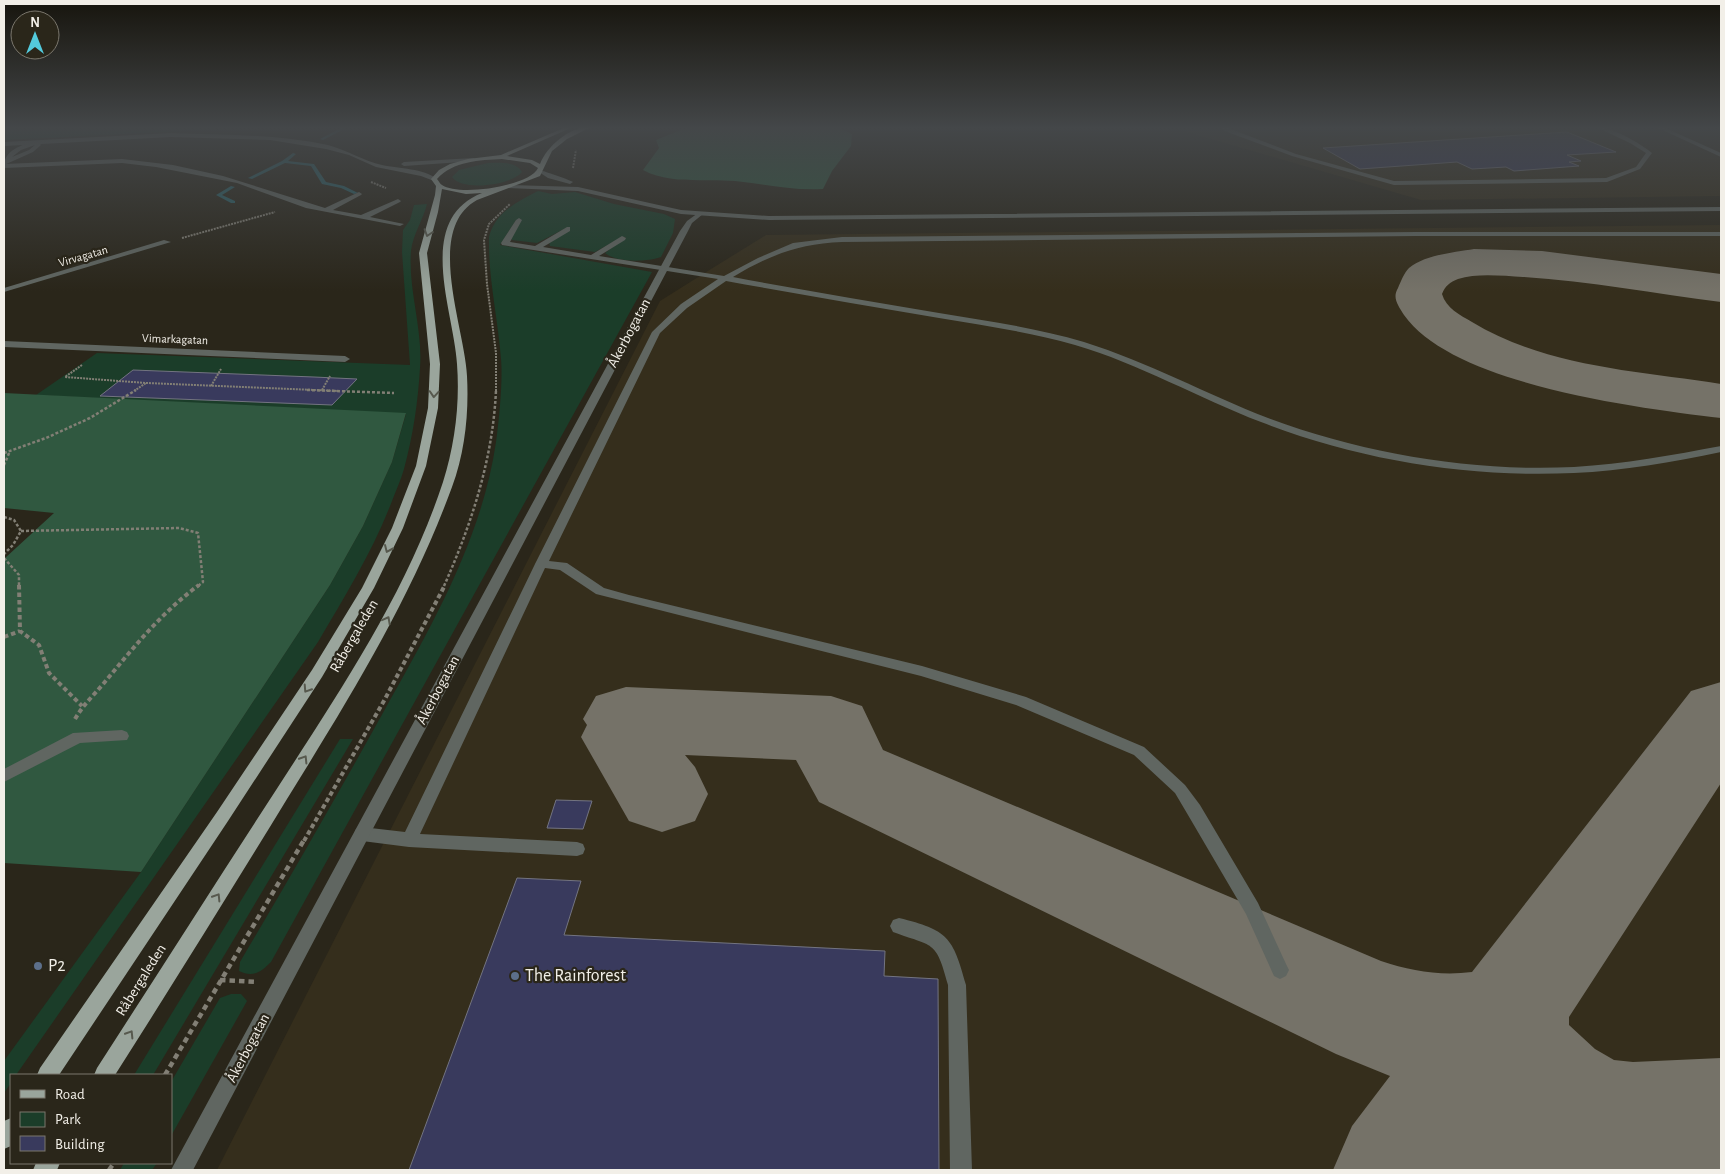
<svg xmlns="http://www.w3.org/2000/svg" width="1725" height="1174" font-family="'Alegreya Sans',sans-serif">
<rect width="100%" height="100%" fill="#2a261a"/>
<!-- built -->
<g fill="#352e1c">
<path d="M1170,127H1721V196L1421,200Z"/>
<path d="M1721,225V1170H217L660,301L703,274L766,235Z"/>
</g>
<!-- green -->
<g fill="#1b3d29">
<path d="M4,127H263L4,140Z"/>
<path d="M488,163C499,163 516,161 522,172C512,185 462,192 452,177L459,170Z"/>
<path d="M538,191L552,194L575,192L614,204L664,214L675,219L673,233L661,257C647,262 617,263 605,253L626,237H622L595,252L550,246L549,241L570,228H566L537,243L512,240L511,238L521,219L516,220L500,245L652,272L271,962C261,972 253,978 239,971L240,962C289,879 337,796 384,711C431,627 482,539 496,442C499,420 503,381 501,359C498,318 488,278 489,237C495,212 517,202 538,191Z"/>
<path d="M427,204C423,220 413,234 411,251C408,290 423,329 420,368C418,402 413,436 404,469C401,480 396,490 392,501C373,551 345,596 318,642L16,1075H11V1083L4,1093V1061L141,872L330,585L363,526L392,462L406,414L36,395L97,353L410,365L402,252L403,230L410,220L414,205Z"/>
<path d="M340,739H353L153,1075H134Z"/>
<path d="M231,994H241L247,1001L171,1136V1082L220,998Z"/>
<path d="M124,1163H157L152,1170H120Z"/>
</g>
<!-- forest -->
<g fill="#305840">
<path d="M688,127H837L852,134L851,146L832,171L823,189C793,191 765,184 735,181C704,178 671,185 643,170L659,148L656,140Z"/>
<path d="M4,393L406,413L392,462L363,526L330,585L141,872L4,863V559L54,513L4,508Z"/>
</g>
<g fill="none" stroke-linecap="round" stroke-linejoin="round">
<!-- stream -->
<g fill="#2a636b" fill-rule="evenodd">
<path d="M343,127H348L323,140L320,139Z"/>
<path d="M293,153L296,154L288,161L314,164L326,182L344,186L358,193L354,194L341,188L322,184L311,166L285,163L252,179L248,178L282,161Z"/>
<path d="M231,186L235,187L222,195L235,201V203H231L216,195Z"/>
</g>
<!-- taxiway -->
<g fill="#757268" fill-rule="evenodd">
<path d="M1474,249L1542,251L1721,274V302C1655,294 1589,281 1523,277C1503,276 1477,273 1458,279C1450,282 1445,286 1442,294C1446,308 1460,315 1472,322C1546,367 1637,371 1721,384V418C1639,408 1453,385 1404,315C1398,305 1392,298 1398,288C1401,281 1404,273 1409,268C1424,255 1456,252 1474,249Z"/>
<path d="M1721,682V783L1569,1017V1025L1595,1049L1614,1060L1633,1062L1721,1058V1170H1333L1352,1126L1390,1076L1336,1054L819,802L796,760L685,755L695,767L708,794L695,821L662,832L629,821L581,737L587,725L583,719L596,696L626,687L831,696L862,706L883,750L1381,961C1411,971 1440,976 1472,972L1691,691Z"/>
</g>
</g>
<!-- building -->
<g fill="#393a5d" stroke="#737481">
<path d="M1567,132L1616,152L1567,155L1581,161L1569,162L1579,166L1514,171L1506,167L1472,169L1457,162L1360,169L1323,148Z"/>
<path d="M133,370L314,377L357,379L332,405L100,396Z"/>
<path d="M556,800L592,801L583,829L547,828Z"/>
<path d="M517,878L581,881L564,935L885,951L884,976L938,979L939,1170H409Z"/>
</g>
<g fill="none" stroke-linecap="round" stroke-linejoin="round">
<!-- path-far3 -->
<g stroke="#827f75" stroke-width="2" stroke-dasharray="2 1" stroke-linecap="butt">
<path d="M573,168L576,150"/>
<path d="M371,182L386,188"/>
<path d="M182,238L275,212"/>
<path d="M82,365L65,377L146,383L338,391"/>
<path d="M211,386L221,369"/>
<path d="M322,390L330,376"/>
<path d="M134,391L146,383"/>
<path d="M496,391V353L487,284L484,240L489,224L510,204"/>
</g>
<!-- path-far2 -->
<g stroke="#827f75" stroke-width="2.5" stroke-dasharray="3 2" stroke-linecap="butt">
<path d="M307,390L394,393"/>
<path d="M4,453L46,438L90,418L136,390"/>
<path d="M4,465L10,451"/>
<path d="M4,517L14,520L21,531L13,545L4,554"/>
<path d="M21,531L179,528L198,533L203,582L198,586"/>
<path d="M4,558L19,575V586"/>
<path d="M444,586C472,523 493,458 496,390"/>
</g>
<!-- path-far1 -->
<g stroke="#827f75" stroke-width="4" stroke-dasharray="4.5 3" stroke-linecap="butt">
<path d="M19,585L20,631L39,645L49,673L82,706"/>
<path d="M4,637L20,631"/>
<path d="M75,719C83,705 93,696 104,683C133,648 162,612 199,585"/>
<path d="M304,841L385,699L445,585"/>
</g>
<!-- path -->
<g stroke="#827f75" stroke-width="4.5" stroke-dasharray="5.5 4" stroke-linecap="butt">
<path d="M220,980L257,982"/>
<path d="M165,1075L304,840"/>
<path d="M109,1170L114,1163"/>
</g>
<!-- service -->
<g fill="#606661" fill-rule="evenodd">
<path d="M1223,127H1229L1228,128L1296,154L1394,181L1606,178L1636,167L1646,153L1630,143L1596,127C1612,127 1640,143 1652,153L1640,169L1607,182L1394,185L1292,156L1222,130Z"/>
<path d="M122,159L173,165L223,176L325,208L359,192L362,194L361,195L333,210L361,215L398,199L401,201L400,202L370,217L404,224L400,226L306,208L237,183L156,167L122,163L4,168V164Z"/>
<path d="M519,218L522,220L510,242L535,246L567,227H570V231L543,247L591,255L622,236L626,238L625,240L599,256L724,276L758,258L793,243L842,237L1417,232H1721V236H1417L842,242C798,244 770,255 733,277C801,290 870,301 939,313C988,321 1037,328 1084,342C1148,362 1206,394 1268,418C1365,454 1472,472 1574,467C1624,464 1673,455 1721,446V452C1673,462 1623,471 1574,473C1468,478 1359,460 1261,422C1198,398 1140,364 1075,345C1031,332 985,326 939,318C868,306 797,294 726,281L687,308L660,333L549,561L567,563L604,588L629,595L922,666L1026,697L1144,747L1185,785L1200,805L1258,903L1286,964L1289,970L1286,976L1280,979L1274,976L1246,914L1188,815L1175,793L1134,755L1016,705L921,676L596,594L560,570L545,568L420,834L577,842L583,844L585,849L583,854L577,856L409,847L362,841L356,839L354,834L356,829L362,827L405,832L535,564L652,332L681,304L718,279L502,245L501,243L516,220Z"/>
<path d="M122,730L127,732L129,736L127,740L80,743L4,782V769L73,733Z"/>
<path d="M899,918C948,930 953,937 966,985L972,1170H950L948,985C936,939 933,947 893,932L890,926L893,920Z"/>
</g>
<!-- minor -->
<g fill="#606661" fill-rule="evenodd">
<path d="M1656,127H1663L1721,153V157Z"/>
<path d="M34,141H38L41,145L33,152L4,165C5,150 22,145 34,141ZM35,145L29,150L12,157L21,150Z"/>
<path d="M698,213L703,214L692,223L688,231L193,1170H171L680,231L687,221Z"/>
<path d="M164,240L171,242L4,292V288Z"/>
<path d="M4,341L345,356L350,359L345,362L4,347Z"/>
</g>
<!-- tertiary -->
<g fill="#606661" fill-rule="evenodd">
<path d="M171,133C223,135 276,134 328,145C347,150 364,161 382,165C400,169 423,168 437,179L434,181L421,176L376,167L349,155L326,149L270,140L171,137L4,146V142Z"/>
<path d="M474,158L476,161L404,166L401,164L404,162Z"/>
<path d="M539,170C541,170 570,180 573,182L570,184L548,178L539,172Z"/>
<path d="M510,185L578,187L681,210L769,216L1721,207V211L769,220L681,214L578,191L508,188L507,187Z"/>
</g>
<!-- primary -->
<g fill="#9aa59c" fill-rule="evenodd">
<path d="M566,127H573L507,156L532,160L540,164C547,146 570,126 591,127L567,139L552,151L540,176L477,200C424,229 465,328 467,376C469,413 465,452 452,487C411,599 349,699 287,799C230,892 173,984 115,1075H94L97,1068C157,975 217,881 278,787C340,691 407,592 443,482C455,444 460,403 457,364C454,311 414,220 482,193L466,194L442,189L438,212L427,253L440,364L438,408L426,466L403,528L374,588L322,677L228,821L59,1075H37L40,1068L217,812L312,670L362,588L392,528L416,466L428,408L430,364L419,253L435,195L436,186L431,179L439,170L450,164L468,159L501,155ZM502,159L530,163L538,168C530,186 459,197 442,185C440,184 439,181 437,179C453,161 480,160 502,159Z"/>
<path d="M11,1118V1146L4,1149V1121Z"/>
<path d="M36,1163H60L57,1170H33Z"/>
</g>
</g>
<!-- one-way arrows -->
<defs><path id="oneway-chevron" d="M-2-3.5L2.5 0L-2 3.5" fill="none" stroke-width="1.6" stroke-linecap="round" stroke-linejoin="round" transform="scale(1.25)"/></defs>
<g stroke="#57594e">
<use href="#oneway-chevron" transform="translate(428 233) rotate(108)"/>
<use href="#oneway-chevron" transform="translate(434 394) rotate(94)"/>
<use href="#oneway-chevron" transform="translate(388 549) rotate(114)"/>
<use href="#oneway-chevron" transform="translate(387 620) rotate(-62)"/>
<use href="#oneway-chevron" transform="translate(307 689) rotate(123)"/>
<use href="#oneway-chevron" transform="translate(304 759) rotate(-58)"/>
<use href="#oneway-chevron" transform="translate(217 897) rotate(-58)"/>
<use href="#oneway-chevron" transform="translate(130 1034) rotate(-58)"/>
</g>
<!-- sky -->
<linearGradient id="sky" x2="0" y2="1"><stop stop-color="#17150e"/><stop offset="0.44" stop-color="#444749"/><stop offset="1" stop-color="#444749" stop-opacity="0"/></linearGradient>
<rect width="1725" height="291" fill="url(#sky)"/>
<!-- markers -->
<g fill="#5c6f8a" stroke="#2a261a" stroke-width="2">
<circle cx="38" cy="966" r="5"/>
<circle cx="515" cy="976" r="5"/>
</g>
<g text-anchor="middle" dominant-baseline="central" stroke-width="4.5" stroke-linejoin="round" paint-order="stroke">
<!-- far-street labels -->
<g font-size="12" fill="#f2efe8" stroke="#2a261a">
<text transform="translate(83 256) rotate(-16)">Virvagatan</text>
<text transform="translate(175 339) rotate(2)">Vimarkagatan</text>
</g>
<!-- street labels -->
<g font-size="15" fill="#f2efe8" stroke="#2a261a">
<text transform="translate(629 333) rotate(-62)">Åkerbogatan</text>
<text transform="translate(354 636) rotate(-60)">Råbergaleden</text>
<text transform="translate(438 690) rotate(-62)">Åkerbogatan</text>
<text transform="translate(141 980) rotate(-58)">Råbergaleden</text>
<text transform="translate(248 1048) rotate(-62)">Åkerbogatan</text>
</g>
<!-- near-poi labels -->
<g font-size="18" fill="#f2efe8" stroke="#2a261a" text-anchor="start">
<text x="48" y="966">P2</text>
<text x="525" y="976">The Rainforest</text>
</g>
</g>
<!-- border -->
<rect width="1725" height="1174" fill="none" stroke="#f2efe8" stroke-width="10"/>
<!-- legend -->
<rect x="10" y="1074" width="162" height="90" fill="#2a261a" stroke="#7a766c"/>
<rect x="20" y="1090" width="25" height="8" fill="#9aa59c" stroke="#7a766c"/>
<text x="55" y="1099" font-size="15" fill="#f2efe8">Road</text>
<rect x="20" y="1112" width="25" height="15" fill="#1b3d29" stroke="#7a766c"/>
<text x="55" y="1124" font-size="15" fill="#f2efe8">Park</text>
<rect x="20" y="1136" width="25" height="15" fill="#393a5d" stroke="#7a766c"/>
<text x="55" y="1149" font-size="15" fill="#f2efe8">Building</text>
<!-- north arrow -->
<g transform="translate(35 35)"><circle r="24" fill="#2a261a" stroke="#7a766c"/>
<path d="M0-4L9 19L0 12L-9 19Z" fill="#53cadc"/>
<text y="-8" font-size="14" font-weight="bold" text-anchor="middle" fill="#f2efe8">N</text>
</g>
</svg>
